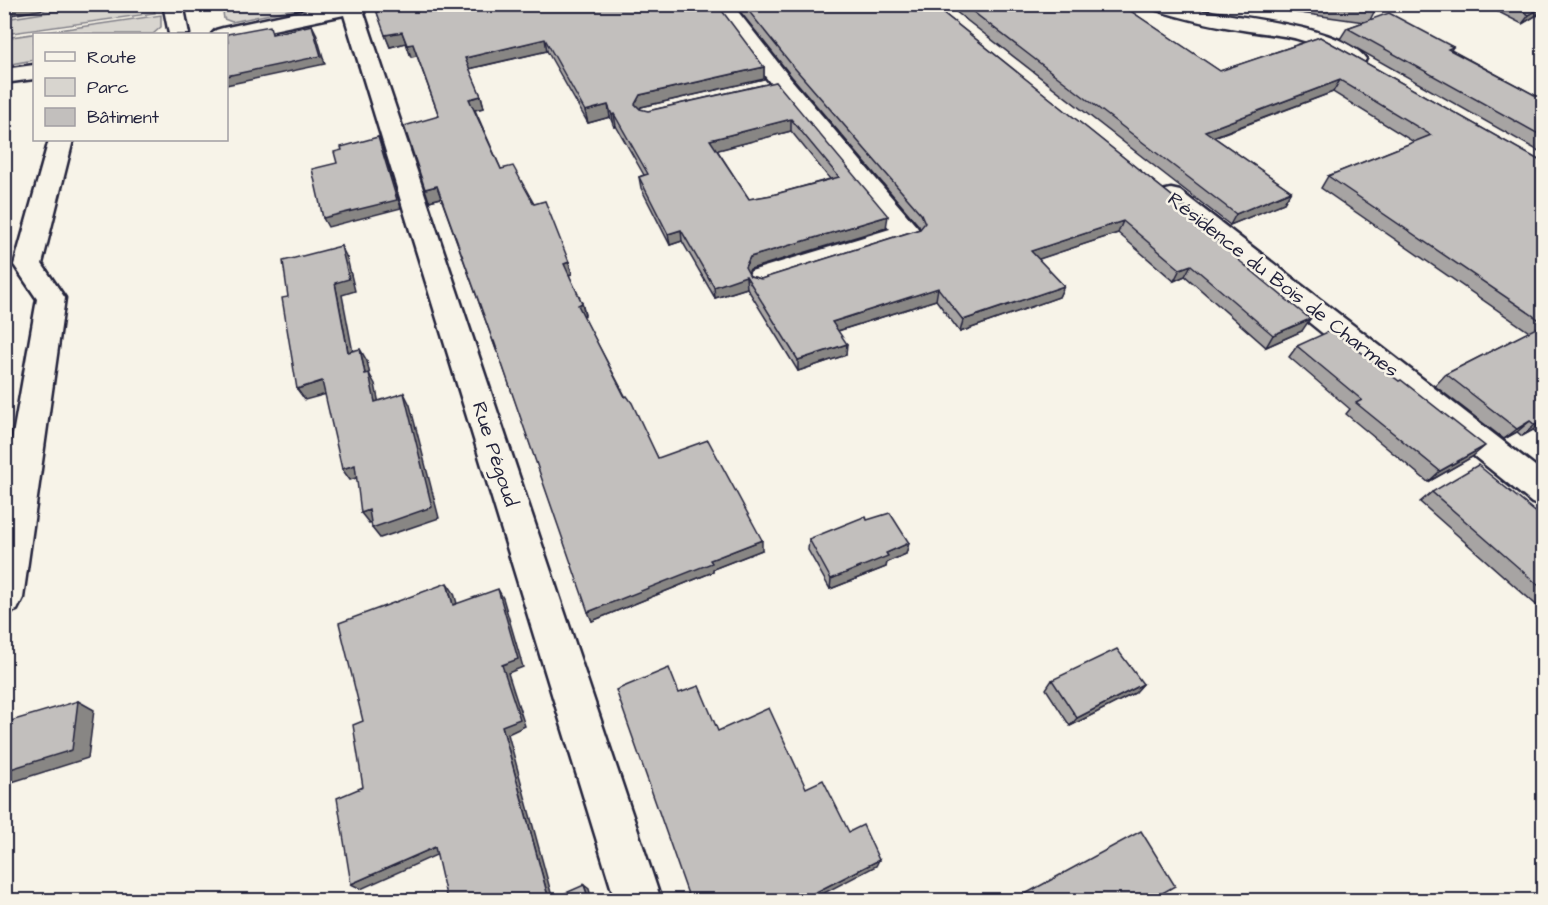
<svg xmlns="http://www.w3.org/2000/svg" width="1548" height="905" font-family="'Architects Daughter',sans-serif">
<rect width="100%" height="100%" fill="#f7f3e8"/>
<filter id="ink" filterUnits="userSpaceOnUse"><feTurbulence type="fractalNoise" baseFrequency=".0167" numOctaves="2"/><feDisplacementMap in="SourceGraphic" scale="12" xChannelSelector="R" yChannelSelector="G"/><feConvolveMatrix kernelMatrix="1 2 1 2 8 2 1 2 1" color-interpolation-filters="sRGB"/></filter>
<g filter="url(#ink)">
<!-- green -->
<g fill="#d8d5cf" stroke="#7d7c85" stroke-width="1.5">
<path d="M101,4L152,5L155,13L5,34V19Z"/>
<path d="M222,5V4L313,5L232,22L224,19Z"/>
<path d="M161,15V27L153,34H34V60L5,65V38Z"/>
</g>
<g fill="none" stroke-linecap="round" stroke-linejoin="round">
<!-- minor casing -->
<g stroke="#22223b" stroke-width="5">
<g id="minor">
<path d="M163,4H183L189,34H169Z"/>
<path d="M334,4H375L372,8L363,10L661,900H615L344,15L226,40V34H212L216,30L223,28Z"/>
<path d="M711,4H732L790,78L917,227L921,233L917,239L761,288L751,285L747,278L751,271L890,229L774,88Z"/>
<path d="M1147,4H1179L1197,10C1237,17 1343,26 1366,59L1363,64C1343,68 1322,48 1304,41C1287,35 1267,34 1249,31C1215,26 1183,19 1150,8Z"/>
<path d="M34,65V79L4,83V69Z"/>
<path d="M49,140H73L42,264L65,298L23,598L17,610L4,615V486L37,299L14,265Z"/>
<path d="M1171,189L1180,191L1544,473V507L1532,503L1162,203L1158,197L1162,191Z"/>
</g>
</g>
<!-- minor -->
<use href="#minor" fill="#f7f3e8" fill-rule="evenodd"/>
</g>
<!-- wall -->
<g fill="#a7a4a3" stroke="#22223b" stroke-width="1.5" fill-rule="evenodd">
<path d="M374,4L764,67V79L641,107L640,110L648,111L776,82L886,228L750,269L748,273L750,276L761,279L920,229L919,226L792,77L734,4H932L1208,225L1206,229L1302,331L1266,347L1185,276L1174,281L1118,233L1038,259L1064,286L1059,297L960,332L936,300L838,331L846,355L798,371L747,288L715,298L682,241L670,245L641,188L639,177L644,175L616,126L614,127L610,117L588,123L547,51L469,69L481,96L484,108L475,110L501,169L534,204L569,262L572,274L569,275L582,303L585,315L583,316L658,458L762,550L713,569V572L592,621L498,352H497L441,198L429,201L425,189L439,116L417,56L411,57L406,43L390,47ZM791,131L830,179L772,195L749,199L717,150Z"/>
<path d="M946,4H1120L1220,71L1320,37L1544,163V438L1533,430L1522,436L1517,432L1504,439L1435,386L1446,374L1529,332L1321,188L1328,176L1414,142L1333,92L1214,137L1291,191L1284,203L1230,225Z"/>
<path d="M1237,4H1371L1375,10L1370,20L1453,47L1451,50L1544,100V154L1340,39L1347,28L1364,22Z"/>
<path d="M1483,4H1544V19L1537,15L1522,24Z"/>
<path d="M1297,346L1472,457L1428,482L1346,414L1350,409L1289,357Z"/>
<path d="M1432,492L1544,519V616L1540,613L1543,611L1420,502Z"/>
<path d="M809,539L909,543L906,554L887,562L886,567L830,589L808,550Z"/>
<path d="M1052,680L1143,684L1135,693L1070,726L1046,689Z"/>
</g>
<!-- shaded-wall -->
<g fill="#888684" stroke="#22223b" stroke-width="1.5">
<path d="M4,4H71V5L4,16Z"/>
<path d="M1544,6L1537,15L1522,24L1529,15Z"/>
<path d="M312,25L316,33L325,64L226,85V76Z"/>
<path d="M402,32L406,43L390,47L385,35Z"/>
<path d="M545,39L547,51L468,69L465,58Z"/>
<path d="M413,44L417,56L411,57L407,45Z"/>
<path d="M764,67V79L641,107L636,115L635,104L640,95Z"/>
<path d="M1340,80L1333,92L1199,142L1205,131Z"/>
<path d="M481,96L484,108L473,110L469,99Z"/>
<path d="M608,105L610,117L588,123L585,111Z"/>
<path d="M614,114L616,126L614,127L612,115Z"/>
<path d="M791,119V131L711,152L710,140Z"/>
<path d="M378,137L382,146L401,208L328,227L323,218Z"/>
<path d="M437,186L441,198L429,201L425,189Z"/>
<path d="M1291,191L1284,203L1230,225L1236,214Z"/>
<path d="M888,216L886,228L750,269L746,277L747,288L715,298L714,287L745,267L750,257Z"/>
<path d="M1123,221L1118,233L1027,263L1031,251Z"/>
<path d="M681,230L682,241L670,245L668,234Z"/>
<path d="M341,246L347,258L355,291L342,295L355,363L348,352L335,283Z"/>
<path d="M569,262L572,274L567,275L564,264Z"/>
<path d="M1191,265L1185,276L1174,281L1180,269Z"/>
<path d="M1064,286L1059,297L960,332L963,320Z"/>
<path d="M938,288L936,300L831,333L832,322Z"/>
<path d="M4,293L7,296L4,305Z"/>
<path d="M582,303L585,315L580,316L578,305Z"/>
<path d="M1310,319L1302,331L1266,347L1273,335Z"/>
<path d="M493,341H494L499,352H497Z"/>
<path d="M847,344L846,355L798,371V360Z"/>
<path d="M360,349L367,361L370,375L375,384L381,414L375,402L365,374Z"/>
<path d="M4,361L10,366L4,383Z"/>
<path d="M322,381L330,393L305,400L297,389Z"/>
<path d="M404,393L410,405L439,518L380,538L372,528Z"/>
<path d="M1544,420L1533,430L1522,436L1535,425Z"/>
<path d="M1530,421L1517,432L1504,439L1517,429Z"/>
<path d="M1485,446L1472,457L1428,482L1440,471Z"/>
<path d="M355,465L362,476L350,480L342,469Z"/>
<path d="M369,510L377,520L369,523L361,513Z"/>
<path d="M762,540V550L713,569V572L592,621L588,612L710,560Z"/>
<path d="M909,543L906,554L887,562L886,567L830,589L831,579L886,553Z"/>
<path d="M447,583L454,593L460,614L453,605Z"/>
<path d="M498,589L503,598L523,667L508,673L525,726L508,734L553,900H549L502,726Z"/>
<path d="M1143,684L1135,693L1070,726L1077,718Z"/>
<path d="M78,701L94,710L88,758L9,783L4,781V771Z"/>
<path d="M435,847L443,852L361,889L351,884Z"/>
<path d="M879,860L876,866L813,899L814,893Z"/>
<path d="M584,885L589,889L592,900H589Z"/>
</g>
<!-- building -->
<g fill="#c2bfbd" stroke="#22223b" stroke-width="1.5" fill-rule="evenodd">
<path d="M374,4H717L764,67L640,95L635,104L640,109L648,111L776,82L888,216L750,257L745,267L750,276L761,279L920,229L925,223L921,214L792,65L743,4H932L1208,225L1203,227L1241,262L1310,319L1273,335L1191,265L1180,269L1123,221L1031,251L1064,286L963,320L938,288L832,322L847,344L798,360L746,276L714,287L681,230L668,234L639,177L648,174L614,114L612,115L608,105L585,111L545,39L465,58L481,96L469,99L501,169L513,166L534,204L545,201L569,262L564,264L582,303L578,305L625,397L627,396L632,403L658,458L708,440L762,540L710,560L712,563L588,612L494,341H493L437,186L425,189L404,126L439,116L413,44L407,45L402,32L385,35ZM791,119L839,177L772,195L749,199L710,140Z"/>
<path d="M963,4H1120L1220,71L1320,37L1544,163V323L1328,176L1431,135L1340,80L1205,131L1291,191L1236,214Z"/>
<path d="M1334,4H1371L1376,7L1375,10Z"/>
<path d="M1509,4H1544V6L1529,15Z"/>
<path d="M1389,13L1453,47L1448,49L1544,100V137L1347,28Z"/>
<path d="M312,25L321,56L226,76V44L228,43L227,34L270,26L272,34Z"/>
<path d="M378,137L397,200L323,218L312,169L337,163L334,152L342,150L341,147Z"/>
<path d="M341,246L349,279L335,283L348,352L360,349L365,374L369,373L375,402L404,393L432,507L372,528L369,510L361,513L355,465L342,469L322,381L297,389L282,298L288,297L283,261Z"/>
<path d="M1544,324V420L1535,425L1530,421L1517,429L1446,374Z"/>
<path d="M1332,330L1399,381L1401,380L1485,446L1440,471L1356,403L1362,400L1297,346Z"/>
<path d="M1478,465L1544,519V590L1432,492Z"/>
<path d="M890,513L909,543L886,553L888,556L831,579L809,539L866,516L867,520Z"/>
<path d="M447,583L453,605L498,589L518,659L502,665L520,719L502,726L549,900H447L435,847L351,884L337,798L363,787L353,725L363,721L339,623Z"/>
<path d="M1117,649L1143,684L1077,718L1052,680Z"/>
<path d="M669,668L679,693L699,686L718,731L769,708L806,788L823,780L849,832L863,825L879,860L814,893L818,900H690L616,690Z"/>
<path d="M78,701L72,750L4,771V723Z"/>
<path d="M1141,831L1175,886L1150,900H1014Z"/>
<path d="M584,885L589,900H550Z"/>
</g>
</g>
<g text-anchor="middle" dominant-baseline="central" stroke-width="5" stroke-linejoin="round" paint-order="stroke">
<!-- street labels -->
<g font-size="20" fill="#22223b" stroke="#f7f3e8">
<text transform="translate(1283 285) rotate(38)">Résidence du Bois de Charmes</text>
<text transform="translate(495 454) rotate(72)">Rue Pégoud</text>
</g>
</g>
<!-- margin -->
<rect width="1548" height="905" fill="none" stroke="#f7f3e8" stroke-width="24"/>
<rect x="12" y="12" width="1524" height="881" fill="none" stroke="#22223b" stroke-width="2" filter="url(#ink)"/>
<!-- legend -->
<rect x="33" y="33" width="195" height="108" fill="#f7f3e8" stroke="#a29fa3" stroke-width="1.5"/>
<rect x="45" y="52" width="30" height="9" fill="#f7f3e8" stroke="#a29fa3" stroke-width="1.5"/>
<text x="87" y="63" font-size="18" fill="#22223b">Route</text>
<rect x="45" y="78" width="30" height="18" fill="#d8d5cf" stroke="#a29fa3" stroke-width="1.5"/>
<text x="87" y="93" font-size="18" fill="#22223b">Parc</text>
<rect x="45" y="108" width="30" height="18" fill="#c2bfbd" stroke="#a29fa3" stroke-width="1.5"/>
<text x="87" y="123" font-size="18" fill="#22223b">Bâtiment</text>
</svg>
